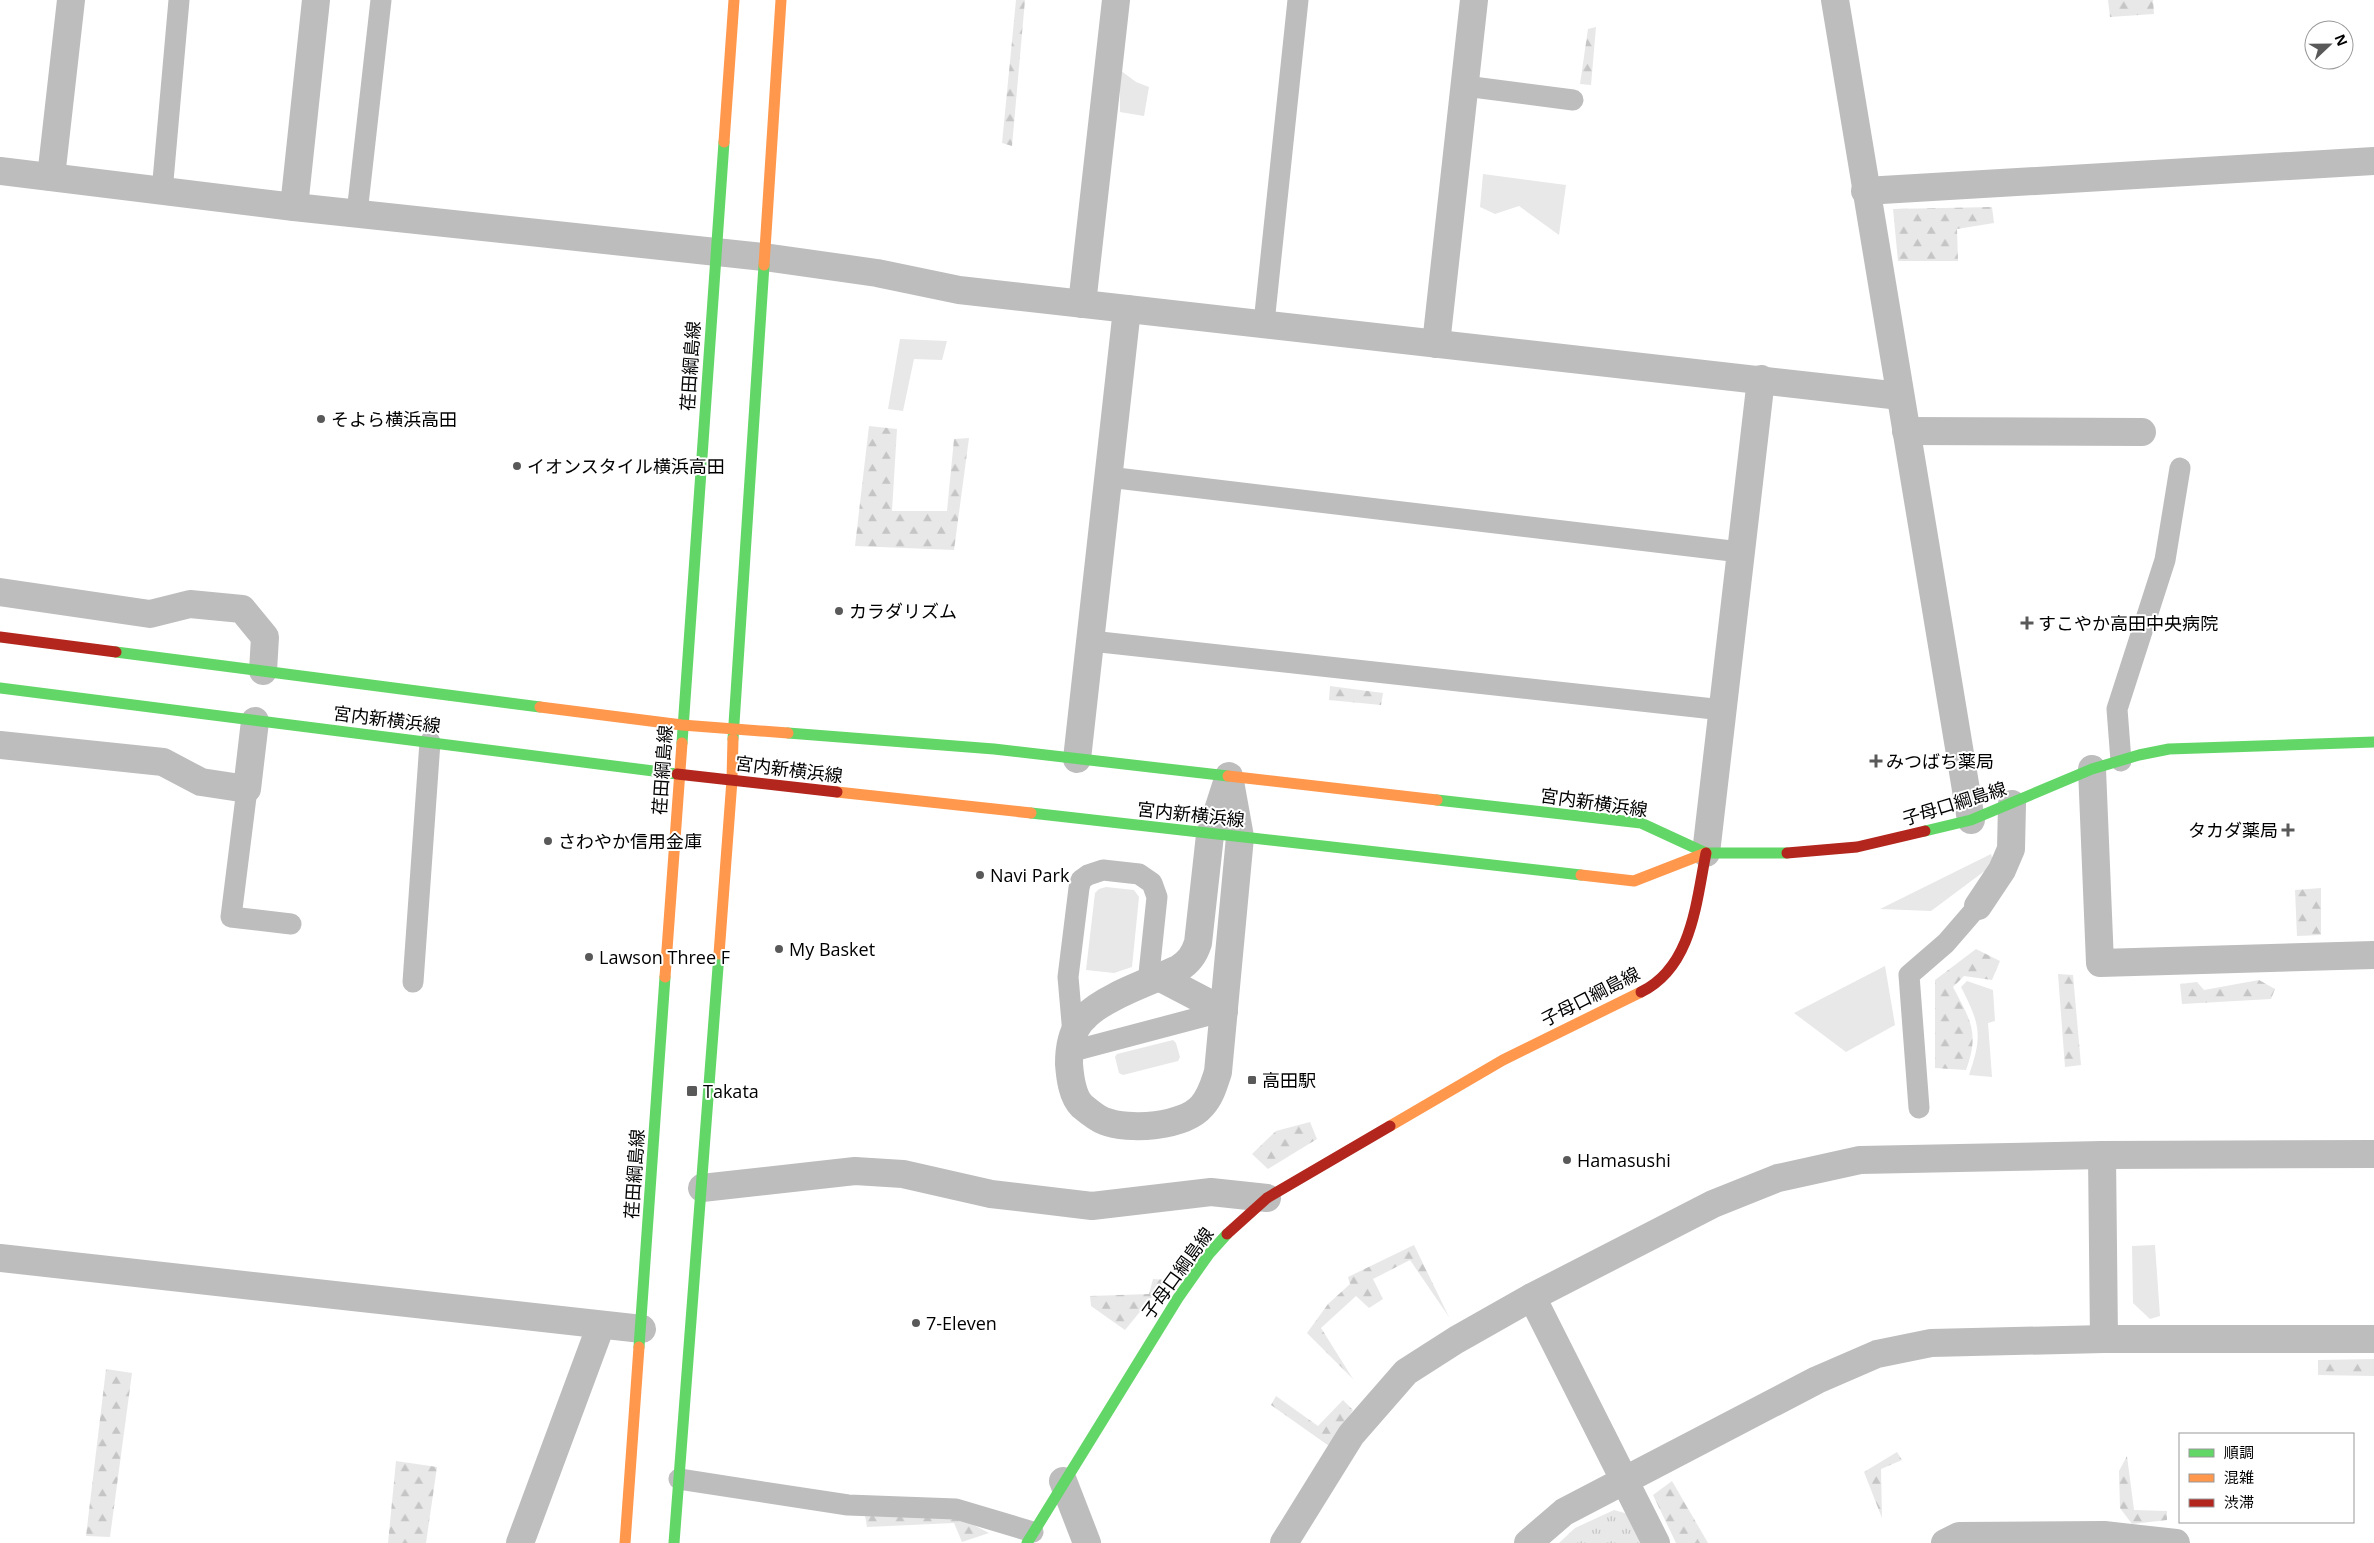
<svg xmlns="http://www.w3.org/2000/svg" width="2374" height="1543" font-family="'Open Sans','Noto Sans JP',sans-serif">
<defs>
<pattern id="forest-firs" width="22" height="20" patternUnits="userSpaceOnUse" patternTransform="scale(1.25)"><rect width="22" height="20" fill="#e8e8e8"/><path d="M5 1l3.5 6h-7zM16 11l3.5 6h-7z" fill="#c5c5c5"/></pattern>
<pattern id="park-tufts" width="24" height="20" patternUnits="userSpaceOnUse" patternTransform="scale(1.25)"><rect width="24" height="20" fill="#e8e8e8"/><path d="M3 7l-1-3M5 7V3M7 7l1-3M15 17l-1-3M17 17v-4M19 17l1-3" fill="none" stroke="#c5c5c5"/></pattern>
</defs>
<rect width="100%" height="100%" fill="#fff"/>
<!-- grass -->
<g fill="#e8e8e8">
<path d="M1120,70L1136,82L1149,87L1144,116L1120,112Z"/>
<path d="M1483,174L1566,185L1559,235L1519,206L1495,214L1480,207Z"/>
<path d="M900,339L947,341L942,360L914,359L903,411L888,409Z"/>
<path d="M1991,854L1994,864L1931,911L1880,909Z"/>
<path d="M1106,887L1134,890L1139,897L1132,967L1114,973L1086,970L1095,893L1099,889Z"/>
<path d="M1885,966L1895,1025L1846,1052L1794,1013Z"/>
<path d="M1967,981L1993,990L1995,1021L1988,1023L1992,1077L1969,1075C1983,1035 1980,1024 1961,987Z"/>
<path d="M1173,1040L1176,1043L1180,1057L1178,1061L1123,1075L1119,1073L1115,1057L1117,1054Z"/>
<path d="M2155,1245L2160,1316L2150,1319L2133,1303L2132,1246Z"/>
</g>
<!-- forest -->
<g fill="url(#forest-firs)">
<path d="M1016,0H1025L1012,146L1002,143Z"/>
<path d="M2108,0H2153L2154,14L2110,17Z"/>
<path d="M1596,27L1591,85L1580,84L1588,29Z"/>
<path d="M1992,207L1994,223L1957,229L1958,261H1898L1893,209Z"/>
<path d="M869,426L897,429L892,511H947L954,439L969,438L954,550L855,546Z"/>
<path d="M1330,686L1383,693L1381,705L1329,700Z"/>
<path d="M2321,888V935L2297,936L2295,890Z"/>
<path d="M1976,949L2000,961L1992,980L1964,976L1953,987C1970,1020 1980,1032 1966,1070L1935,1068V980Z"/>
<path d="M2058,974L2073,975L2081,1065L2065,1067Z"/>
<path d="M2259,980L2275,989L2271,999L2182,1004L2180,984L2197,982L2204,990Z"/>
<path d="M1310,1122L1317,1139L1268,1169L1252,1154L1276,1131Z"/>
<path d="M1414,1245L1449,1317L1410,1260L1373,1279L1383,1299L1369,1308L1356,1296L1321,1328L1353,1379L1307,1333L1328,1304L1350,1284L1348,1277Z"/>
<path d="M1153,1279L1166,1280L1125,1330L1091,1306L1090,1296L1149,1294Z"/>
<path d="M2374,1359V1376L2318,1375V1360Z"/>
<path d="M106,1369L132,1373L110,1537L86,1536Z"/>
<path d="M1276,1396L1318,1426L1343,1400L1353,1410L1329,1446L1271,1405Z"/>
<path d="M1897,1452L1902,1460L1881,1469L1882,1518L1864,1472Z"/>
<path d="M2127,1456L2134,1510L2167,1511V1520L2132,1524L2120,1508L2119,1471Z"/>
<path d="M396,1461L437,1467L426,1543H388Z"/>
<path d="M1672,1481L1708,1543H1676L1653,1495Z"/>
<path d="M865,1515L940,1516L966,1521L989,1533L962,1542L954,1523L867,1527Z"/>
</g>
<!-- park -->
<path fill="url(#park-tufts)" d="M1614,1510L1632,1515L1646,1543H1559L1575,1528Z"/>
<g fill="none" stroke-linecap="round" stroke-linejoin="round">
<!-- lane -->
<g stroke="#bdbdbd" stroke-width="21">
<path d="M1465,86L1573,100"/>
<path d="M162,192L179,0"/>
<path d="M357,213L381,0"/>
<path d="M1264,323L1298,0"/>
<path d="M1108,477L1740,552"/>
<path d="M1091,641L1723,710"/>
<path d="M2121,761L2117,709L2165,560L2180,468"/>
<path d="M247,789L231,917L291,924"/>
<path d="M413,982L430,742"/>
<path d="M1073,1034L1068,977L1079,888L1081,880L1088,875L1103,870L1139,874L1152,883L1157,897L1148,983"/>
<path d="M1069,1052L1224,1011"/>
<path d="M1919,1108L1909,975L1946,943L1978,906"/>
<path d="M679,1479L848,1505L956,1509L1033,1532"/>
</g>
<!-- street -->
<g stroke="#bdbdbd" stroke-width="28">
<path d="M1835,0L1971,820"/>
<path d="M0,171L294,207L764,257L877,273L959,290L1900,396"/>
<path d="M51,177L71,0"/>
<path d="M1865,191L2374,161"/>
<path d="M294,207L316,0"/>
<path d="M1082,304L1116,0"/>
<path d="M1436,344L1474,0"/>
<path d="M1906,431L2142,432"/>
<path d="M0,592L150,614L190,604L242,609L265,637L263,671"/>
<path d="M0,745L163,762L201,782L247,789L255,721"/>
<path d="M1077,759L1127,309"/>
<path d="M2092,769L2100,963L2374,955"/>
<path d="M1229,776L1240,837L1218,1072C1214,1084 1211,1096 1202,1106C1184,1127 1129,1131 1104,1121C1098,1119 1088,1111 1082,1106C1072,1096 1070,1077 1069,1064C1069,1048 1072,1029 1084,1018C1103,997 1152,981 1178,969C1189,962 1194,955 1198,943L1210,835Z"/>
<path d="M1706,853L1761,379"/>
<path d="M1978,906L2002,870L2011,849L2012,804"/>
<path d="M1159,977L1224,1011"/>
<path d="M2102,1155L2104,1339"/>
<path d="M702,1188L855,1171L903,1174L991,1194L1092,1206L1211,1192L1267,1198"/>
<path d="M0,1258L642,1329"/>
<path d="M1532,1297L1656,1543"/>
<path d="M1063,1481L1087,1543"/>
<path d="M520,1543L601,1325"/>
<path d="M1284,1543L1351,1435L1406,1372L1456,1340L1532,1297L1713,1204L1778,1178L1860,1160L2102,1155L2374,1154"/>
<path d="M1528,1543L1564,1512L1817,1380L1877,1354L1931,1343L2104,1339H2374"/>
<path d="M1945,1543L1959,1536L2104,1535L2176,1543"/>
</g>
<!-- fast -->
<g stroke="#63d668" stroke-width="11">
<path d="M116,652L540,707"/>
<path d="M0,688L677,774"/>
<path d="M788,733L994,749L1228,776"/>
<path d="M733,739L764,265"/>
<path d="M682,743L724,142"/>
<path d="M1437,800L1641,823L1706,853H1787"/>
<path d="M1031,813L1581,875"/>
<path d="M1925,831L1971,820L2092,769L2139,755L2169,749L2374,742"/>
<path d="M639,1347L665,977"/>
<path d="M674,1543L719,954"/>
<path d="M1027,1543L1178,1298L1209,1254L1227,1234"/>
</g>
<!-- slow -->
<g stroke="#ff974d" stroke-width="11">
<path d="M724,142L734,0"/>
<path d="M764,265L781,0"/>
<path d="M540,707L682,725L788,733"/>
<path d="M1228,776L1437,800"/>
<path d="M837,792L1031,813"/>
<path d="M1581,875L1634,881L1706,853"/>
<path d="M719,954L732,780L733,739"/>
<path d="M665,977L682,743"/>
<path d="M1390,1126L1503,1060L1641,992"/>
<path d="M625,1543L639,1347"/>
</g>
<!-- jam -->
<g stroke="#b3261e" stroke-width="11">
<path d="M0,637L116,652"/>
<path d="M677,774L837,792"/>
<path d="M1787,853L1857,847L1925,831"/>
<path d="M1641,992C1692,967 1696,903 1706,853"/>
<path d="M1227,1234L1267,1198L1390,1126"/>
</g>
</g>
<!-- markers -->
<g fill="#595959" stroke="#fff" stroke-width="2">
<circle cx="321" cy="419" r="5"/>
<circle cx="517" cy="466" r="5"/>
<circle cx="839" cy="611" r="5"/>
<path d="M2024.5 615.5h5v5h5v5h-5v5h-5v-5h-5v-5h5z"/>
<path d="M1873.5 753.5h5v5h5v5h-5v5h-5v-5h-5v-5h5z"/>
<path d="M2285.5 822.5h5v5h5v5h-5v5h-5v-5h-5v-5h5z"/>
<circle cx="548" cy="841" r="5"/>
<circle cx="980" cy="875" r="5"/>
<circle cx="779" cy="949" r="5"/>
<circle cx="589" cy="957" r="5"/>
<rect x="1247" y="1075" width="10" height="10" rx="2.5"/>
<rect x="686" y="1085" width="12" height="12" rx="2.5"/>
<circle cx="1567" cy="1160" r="5"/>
<circle cx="916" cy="1323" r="5"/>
</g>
<g text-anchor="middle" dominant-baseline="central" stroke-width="4" stroke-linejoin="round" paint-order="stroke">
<!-- street labels -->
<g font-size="18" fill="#000" stroke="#fff">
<text transform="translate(690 366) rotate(-86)">荏田綱島線</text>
<text transform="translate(387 719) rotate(7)">宮内新横浜線</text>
<text transform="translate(789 769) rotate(7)">宮内新横浜線</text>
<text transform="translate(662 770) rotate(-86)">荏田綱島線</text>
<text transform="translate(1594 802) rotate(8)">宮内新横浜線</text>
<text transform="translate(1954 803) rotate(-17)">子母口綱島線</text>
<text transform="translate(1191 814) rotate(6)">宮内新横浜線</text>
<text transform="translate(1590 996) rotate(-27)">子母口綱島線</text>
<text transform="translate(634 1174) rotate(-86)">荏田綱島線</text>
<text transform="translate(1177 1273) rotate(-54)">子母口綱島線</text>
</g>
<!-- poi labels -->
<g font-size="18" fill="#000" stroke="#fff" text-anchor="start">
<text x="331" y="419">そよら横浜高田</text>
<text x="527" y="466">イオンスタイル横浜高田</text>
<text x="849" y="611">カラダリズム</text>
<text x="2038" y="623">すこやか高田中央病院</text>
<text x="1886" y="761">みつばち薬局</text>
<text x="2278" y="830" text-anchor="end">タカダ薬局</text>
<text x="558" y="841">さわやか信用金庫</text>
<text x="990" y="875">Navi Park</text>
<text x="789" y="949">My Basket</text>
<text x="599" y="957">Lawson Three F</text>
<text x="1262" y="1080">高田駅</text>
<text x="703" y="1091">Takata</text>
<text x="1577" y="1160">Hamasushi</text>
<text x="926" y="1323">7-Eleven</text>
</g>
</g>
<!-- legend -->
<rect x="2179" y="1433" width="175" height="90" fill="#ffffff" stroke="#999999"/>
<rect x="2189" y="1449" width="25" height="8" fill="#63d668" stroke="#999999"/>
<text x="2224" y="1458" font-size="15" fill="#000000">順調</text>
<rect x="2189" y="1474" width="25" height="8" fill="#ff974d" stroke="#999999"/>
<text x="2224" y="1483" font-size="15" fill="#000000">混雑</text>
<rect x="2189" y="1499" width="25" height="8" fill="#b3261e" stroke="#999999"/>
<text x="2224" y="1508" font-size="15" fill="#000000">渋滞</text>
<!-- north arrow -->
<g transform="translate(2329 45) rotate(68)"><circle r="24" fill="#ffffff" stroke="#999999"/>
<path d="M0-4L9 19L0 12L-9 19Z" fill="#595959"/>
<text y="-8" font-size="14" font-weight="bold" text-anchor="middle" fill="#000000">N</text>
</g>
</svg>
